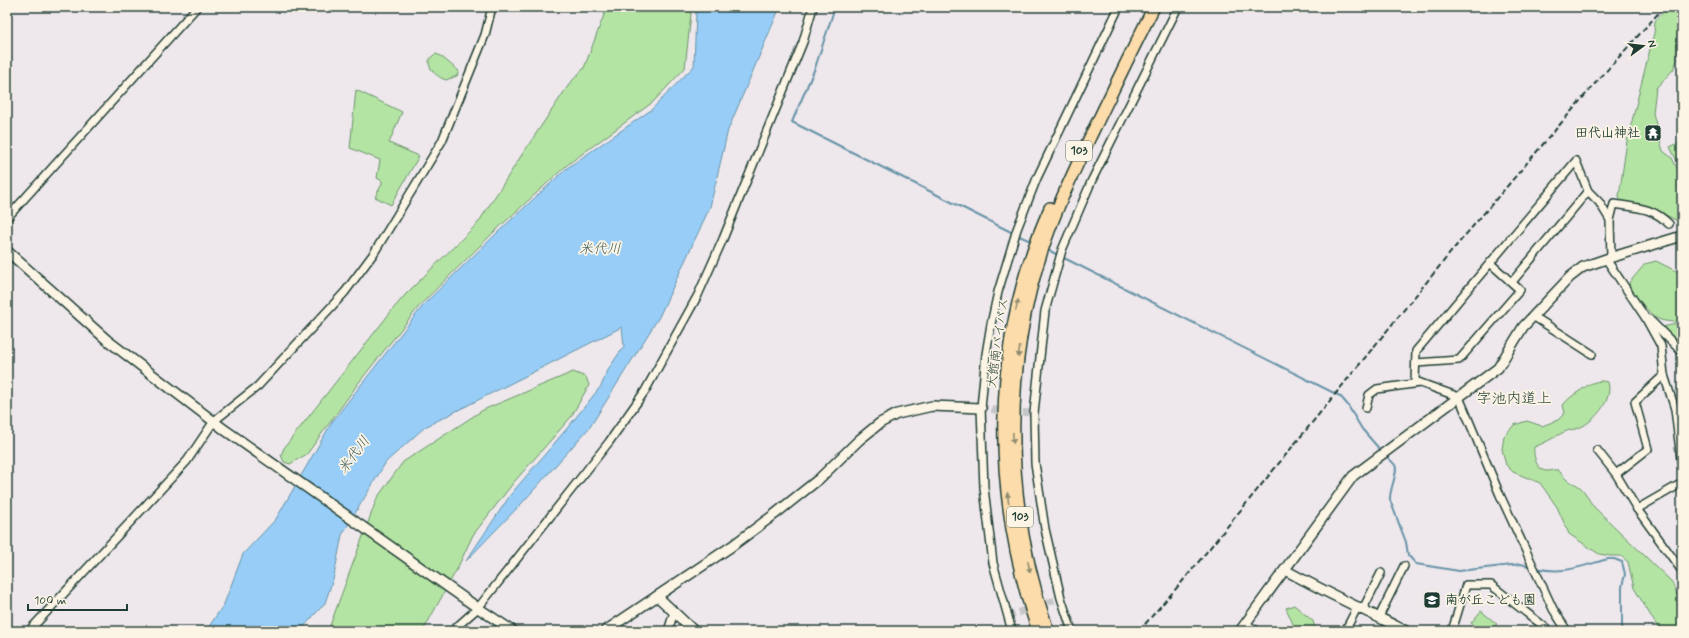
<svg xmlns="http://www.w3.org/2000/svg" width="1689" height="638" font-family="Mynerve,'Klee One',sans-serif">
<rect width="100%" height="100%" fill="#eee8ec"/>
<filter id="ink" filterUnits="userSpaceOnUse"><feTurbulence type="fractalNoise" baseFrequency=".025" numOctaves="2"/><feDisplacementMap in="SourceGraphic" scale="8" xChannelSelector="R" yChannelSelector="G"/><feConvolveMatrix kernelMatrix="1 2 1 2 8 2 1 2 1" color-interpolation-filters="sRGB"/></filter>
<g filter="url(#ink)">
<!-- green -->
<g fill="#b4e4a3" stroke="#6a906c">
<path d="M607,7H690L691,14L685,68L653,102L567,165L494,232L421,304L360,381L307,454L290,464L284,462L281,455L284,448L393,309L406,294L478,223L523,153L570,83L584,68Z"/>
<path d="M1668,7H1682V29L1680,30L1677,36V60L1673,70L1656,88L1653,113L1663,151L1672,158L1682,178V223L1657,211L1622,206L1619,196L1627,141L1654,33L1655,21Z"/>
<path d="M436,54C440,54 453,67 459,71L457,76L446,80C435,77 420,61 436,54Z"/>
<path d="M356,90L402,112L389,143L419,156L391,205L375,197L382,184V181L377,178L380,160L350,148Z"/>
<path d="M1682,141V171L1670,147Z"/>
<path d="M1656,261L1682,274V325C1675,320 1667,323 1658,319C1650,315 1637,297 1630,289L1629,283L1645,264Z"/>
<path d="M1676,324L1682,328V348L1662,327Z"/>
<path d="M573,372L586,377L589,385L571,417L514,482L473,535L457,569L423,631H328L377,498L403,462L483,410Z"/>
<path d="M1602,381L1608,382C1613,399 1597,418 1583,426C1577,430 1569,429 1562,433C1553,438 1545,443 1534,447C1533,456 1537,472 1548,471C1552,471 1554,469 1558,470C1561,472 1563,477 1566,479C1569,482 1574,483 1577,485C1586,490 1588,500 1594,507L1672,582L1681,605L1679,610L1682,613V631H1660L1634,588L1628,562L1621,556H1610L1599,554L1569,534L1557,507L1540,483L1513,472L1506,465L1502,449L1504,436L1514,425L1527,421L1542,426L1558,420L1565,413L1563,405C1568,399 1572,396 1578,392C1588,386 1589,382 1602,381Z"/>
<path d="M1294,605L1313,621L1316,631H1296L1286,608Z"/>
<path d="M1481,611L1497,624L1491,631H1481L1471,623Z"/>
</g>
<!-- water -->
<path fill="#97cdf6" stroke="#6793a8" d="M695,7H780L728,130L710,207L659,317L590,427L523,502L466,561L511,494L569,426L601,386L609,368L624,346L622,327L425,427L386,462L342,535L334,576L325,603L300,631H206L224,604L243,554L276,519L332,422L425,303L498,232L567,168L651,110L694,66L696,12Z"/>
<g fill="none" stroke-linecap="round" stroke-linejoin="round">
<!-- stream -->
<g stroke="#6793a8" stroke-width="2">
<path d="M835,7L815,68L792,122L1013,233"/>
<path d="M1017,235L1033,242"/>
<path d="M1048,250L1058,255"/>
<path d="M1062,257L1340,396L1347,404L1362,429L1382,452"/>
<path d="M1385,455C1388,458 1392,461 1395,465C1399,472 1389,489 1390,500L1406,542L1408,555L1416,564L1459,571L1521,564L1532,567"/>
<path d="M1536,568C1563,575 1582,566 1608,559H1614L1622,562L1625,574L1622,587V631"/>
</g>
<!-- minor-tunnel -->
<g stroke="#c5c6c7" stroke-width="7" stroke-dasharray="7 3.5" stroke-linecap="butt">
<path d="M981,408L1009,412L1034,413"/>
<path d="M1008,616L1061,598"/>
</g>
<!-- minor casing -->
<g stroke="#1f3d34" stroke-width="10">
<g id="minor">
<path d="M7,218L197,7"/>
<path d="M1611,257L1610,220L1614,204C1637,208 1652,207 1669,224"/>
<path d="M1606,259L1645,317L1661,346L1664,375L1675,409L1682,468"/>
<path d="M1512,282L1588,191"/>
<path d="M1533,316L1592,354"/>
<path d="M1649,319L1682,352"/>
<path d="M1416,363L1459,360L1520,290L1490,263"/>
<path d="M1366,408L1369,395L1377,389L1420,383"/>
<path d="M1597,450L1616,474L1637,509L1682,571"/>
<path d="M1616,474L1648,449L1635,402L1664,375"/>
<path d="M1637,509L1682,483"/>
<path d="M1363,609L1381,573"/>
<path d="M1379,617L1404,566"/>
<path d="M1246,624L1257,631"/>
<path d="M29,631L187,461L214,421L258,386L345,292L374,253L442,141L485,35L492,7"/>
<path d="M452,631L478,608L609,442L645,391L698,295L723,239L803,42L813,7"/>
<path d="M668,631L674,612"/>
<path d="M1012,631L993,563L984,488L981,408L986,354L991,324L998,292L1017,229L1037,178L1119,7"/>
<path d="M1072,631L1061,598L1045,529L1035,463L1034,413L1045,311L1062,250L1092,180L1178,7"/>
<path d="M1345,631L1358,606"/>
<path d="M1452,631L1466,585H1491L1546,628L1544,631"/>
<path d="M1567,631L1553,609L1500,495L1459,397L1415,381L1416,351L1576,161L1588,191L1599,202L1610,220"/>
</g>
</g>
<!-- tertiary casing -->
<g stroke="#1f3d34" stroke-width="12">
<g id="tertiary">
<path d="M7,251L107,340L225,430L478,608L513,631"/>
<path d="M1285,570C1325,592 1366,611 1406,631"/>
<path d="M657,596L694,631"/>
<path d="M605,631L732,546L775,514L819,479L859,440L880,423L897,414L932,406L981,408"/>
<path d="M1240,631L1353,476L1498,368L1523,327L1570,277L1583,267L1606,259L1682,236"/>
</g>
</g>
<!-- trunk casing -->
<g stroke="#1f3d34" stroke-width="14">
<g id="trunk">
<path d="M1038,631C991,494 990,341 1050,208"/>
<path d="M1048,631C1003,501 1001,357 1050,228C1062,195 1078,163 1093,131C1113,90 1133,48 1154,7"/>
</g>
</g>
<!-- minor -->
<use href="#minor" stroke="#fcf5e5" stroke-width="7"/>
<!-- tertiary -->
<use href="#tertiary" stroke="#fcf5e5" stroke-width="9"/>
<!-- trunk -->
<use href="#trunk" stroke="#fcdcab" stroke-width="11"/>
<!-- rail -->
<path stroke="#1f3d34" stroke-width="2" stroke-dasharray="6 3" stroke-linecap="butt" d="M1139,631L1187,576L1456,246L1592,87L1664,7"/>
</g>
<!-- one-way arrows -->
<defs><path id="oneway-solid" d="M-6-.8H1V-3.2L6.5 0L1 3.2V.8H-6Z"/></defs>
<g fill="#8e8c70">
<use href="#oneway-solid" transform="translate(1017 305) rotate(-77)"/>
<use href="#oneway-solid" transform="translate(1019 352) rotate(98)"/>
<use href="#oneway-solid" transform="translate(1013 438) rotate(88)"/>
<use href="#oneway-solid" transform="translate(1008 498) rotate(-97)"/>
<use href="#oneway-solid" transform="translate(1029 567) rotate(78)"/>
</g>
</g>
<!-- icons -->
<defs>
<g id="temple-square" transform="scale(0.9)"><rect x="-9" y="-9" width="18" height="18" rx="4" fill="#1f3d34" stroke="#fcf5e5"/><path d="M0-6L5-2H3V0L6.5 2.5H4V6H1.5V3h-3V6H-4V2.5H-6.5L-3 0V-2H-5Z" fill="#fff"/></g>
<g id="school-square" transform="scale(0.9)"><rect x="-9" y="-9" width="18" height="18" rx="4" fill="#1f3d34" stroke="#fcf5e5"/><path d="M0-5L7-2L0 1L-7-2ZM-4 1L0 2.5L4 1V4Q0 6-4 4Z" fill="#fff"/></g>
</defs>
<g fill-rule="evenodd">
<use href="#temple-square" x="1653" y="133"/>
<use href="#school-square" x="1432" y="600"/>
</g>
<g text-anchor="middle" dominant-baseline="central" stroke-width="3.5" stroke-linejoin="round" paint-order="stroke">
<!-- shield labels -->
<g fill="#fcf5e5" stroke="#617469" stroke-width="1">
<rect x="1066" y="141" width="26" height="20" rx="3"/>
<rect x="1007" y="507" width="26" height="20" rx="3"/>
</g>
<g font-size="12" font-weight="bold" fill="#1f3d34">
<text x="1079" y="151">103</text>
<text x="1020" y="517">103</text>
</g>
<!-- poi labels -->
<g font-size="13" font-weight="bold" fill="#1f3d34" stroke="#fcf5e5" text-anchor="end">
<text x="1640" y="133">田代山神社</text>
<text x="1445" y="600" text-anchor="start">南が丘こども園</text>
</g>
<!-- street labels -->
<g font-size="13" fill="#1f3d34" stroke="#fcf5e5">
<text transform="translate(998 343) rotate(-82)">大館南バイパス</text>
</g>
<!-- water labels -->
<g font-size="14" font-style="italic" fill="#375a5b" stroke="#fcf5e5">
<text x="600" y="249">米代川</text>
<text transform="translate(354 455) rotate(-53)">米代川</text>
</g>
<!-- quarter labels -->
<g font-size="15" fill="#1f3d34" stroke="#fcf5e5">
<text x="1514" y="399">字池内道上</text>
</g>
</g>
<!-- margin -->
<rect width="1689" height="638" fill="none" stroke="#fcf5e5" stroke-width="24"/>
<rect x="12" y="12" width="1665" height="614" fill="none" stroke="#1f3d34" stroke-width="1.5" filter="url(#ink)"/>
<!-- north arrow -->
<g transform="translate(1643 46) rotate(75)" stroke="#fcf5e5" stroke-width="3" paint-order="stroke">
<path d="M0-3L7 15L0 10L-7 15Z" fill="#1f3d34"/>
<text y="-6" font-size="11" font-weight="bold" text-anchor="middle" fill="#1f3d34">N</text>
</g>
<!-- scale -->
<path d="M28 604v6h99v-6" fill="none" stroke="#1f3d34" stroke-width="2"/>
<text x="34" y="604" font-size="12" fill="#1f3d34" stroke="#fcf5e5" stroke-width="3" paint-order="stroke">100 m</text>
</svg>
